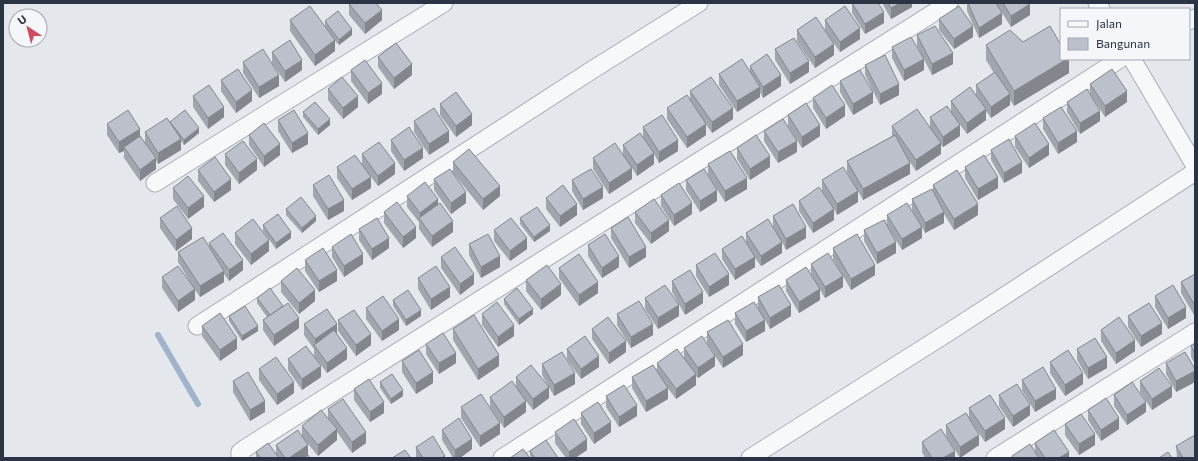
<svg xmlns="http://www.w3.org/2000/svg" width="1198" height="461" font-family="Commissioner,sans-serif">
<rect width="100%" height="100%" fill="#e4e7ec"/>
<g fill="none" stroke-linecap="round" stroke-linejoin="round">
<!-- stream -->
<path stroke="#9fb4cc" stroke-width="6" d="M158,335L198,404"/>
<!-- street casing -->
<g stroke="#a9aeb7" stroke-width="19">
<g id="street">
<path d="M1097,3L1101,9"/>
<path d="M1189,21L1195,18"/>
<path d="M1132,59L1195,166"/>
<path d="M155,183L444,3"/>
<path d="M197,326L592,70L699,3"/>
<path d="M241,458L240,456V452L244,449L949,3"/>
<path d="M502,458L1120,59"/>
<path d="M750,458L952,330L1195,172"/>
<path d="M995,458L1195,332"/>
</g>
</g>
<!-- street -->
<use href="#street" stroke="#f7f8fa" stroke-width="17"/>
</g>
<!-- wall -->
<g fill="#a1a5ae">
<path d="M852,3H878L884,23L865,34L852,13Z"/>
<path d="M882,3H912V7L891,19Z"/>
<path d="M967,3H1030V15L1011,27L1002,13V24L979,38L967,11Z"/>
<path d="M349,4L382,20L365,34L349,15Z"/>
<path d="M939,19L973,37L954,49L939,30Z"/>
<path d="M290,20L325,26V21L352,35L339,45L335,41V51L315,66L290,31Z"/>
<path d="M825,20L860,39L840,52L825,31Z"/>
<path d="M797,30L834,55L815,68L797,41Z"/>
<path d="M917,35L953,64L932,75L917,46Z"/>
<path d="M1023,42L1069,59V73L1014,106L1010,100V105L991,118L986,111V120L967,134L952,114L960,136L943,147L941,145V154L916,171L909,161L910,174L863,200L847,172V161L892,136V126L930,127V117L951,111V101L976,95V85L994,73L986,60V45Z"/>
<path d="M892,47L924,70L904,81L892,58Z"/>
<path d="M775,49L809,72L790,84L775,60Z"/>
<path d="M272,52L302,70L285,82L272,63Z"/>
<path d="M378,57L412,75L394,89L378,67Z"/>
<path d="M243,62L279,86L259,98L243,73Z"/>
<path d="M865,65L899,95L880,105L865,75Z"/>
<path d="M750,66L781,86L763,98L760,92V97L737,112L719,85V74L750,72Z"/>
<path d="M351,70L382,94L368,104L351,81Z"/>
<path d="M221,80L252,101L236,113L221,91Z"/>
<path d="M840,81L873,103L853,115L840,92Z"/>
<path d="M1090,84L1127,102L1105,117L1092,97L1100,121L1080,134L1067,112V102L1090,94Z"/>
<path d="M328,89L358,107L343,119L328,100Z"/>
<path d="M690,91L733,119L712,133L703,120L706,135L687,148L667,119V108L690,101Z"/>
<path d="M193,96L224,117L208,129L193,107Z"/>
<path d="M813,98L845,116L826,129L813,108Z"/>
<path d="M440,104L472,125L456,137L440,115Z"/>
<path d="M303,112L330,125L318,135L303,117Z"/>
<path d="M788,115L820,136L802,148L788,126Z"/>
<path d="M1043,118L1077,142L1058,154L1043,129Z"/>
<path d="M278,120L308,144L292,153L278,131Z"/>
<path d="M414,121L449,142L429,155L414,132Z"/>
<path d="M170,123L199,133L184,145L181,141V150L158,164L156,160V169L140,181L124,158V151L119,153L107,135V124L140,136L145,143V132Z"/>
<path d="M643,127L678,151L659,163L654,154V164L637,176L632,168V179L609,194L593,169V158L623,155V145L643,137Z"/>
<path d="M764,131L797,152L778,163L764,141Z"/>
<path d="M249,135L280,155L264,167L249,145Z"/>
<path d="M1015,136L1049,155L1029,168L1015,147Z"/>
<path d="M391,140L423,158L404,171L391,151Z"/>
<path d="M737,148L770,167L750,180L737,159Z"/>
<path d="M991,150L1022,173L1004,183L991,160Z"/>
<path d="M225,154L257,170L239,184L225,165Z"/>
<path d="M362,154L395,174L378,186L362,165Z"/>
<path d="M453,162L500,196L483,210L453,173Z"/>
<path d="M708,164L747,189L725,202L708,175Z"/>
<path d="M337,167L371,188L352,200L337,178Z"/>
<path d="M965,167L998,188L978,200L965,178Z"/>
<path d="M198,170L231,190L214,202L198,181Z"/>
<path d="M434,179L466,203L451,214L434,190Z"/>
<path d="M572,180L603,198L583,210L572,191Z"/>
<path d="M686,180L717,201L700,212L686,190Z"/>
<path d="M822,180L858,202L837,215L834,209V220L813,233L799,211V201L831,204L822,191Z"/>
<path d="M313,185L344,211L328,220L313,196Z"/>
<path d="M933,185L978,215L954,230L944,214V223L925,233L922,227V238L902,250L887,226V215L920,224L912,210V199L933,191Z"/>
<path d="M173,188L204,207L188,219L173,199Z"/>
<path d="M661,195L692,214L674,226L661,206Z"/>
<path d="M407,196L438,205L453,232L432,247L419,229V222L407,207Z"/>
<path d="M546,198L577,215L560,227L546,209Z"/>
<path d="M286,209L316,221L302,233L286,215Z"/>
<path d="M384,212L416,238L403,248L384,223Z"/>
<path d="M635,212L669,231L651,244L635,223Z"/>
<path d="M773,216L806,238L786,250L782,242V253L761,266L755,258V267L735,280L722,259V249L746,243V233L779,238L773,227Z"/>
<path d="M160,218L192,239L176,251L160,228Z"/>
<path d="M520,218L550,231L534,242L520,224Z"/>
<path d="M263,225L291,238L276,249L263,231Z"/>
<path d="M611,228L646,257L629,268L611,238Z"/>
<path d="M359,229L389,248L372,260L359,240Z"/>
<path d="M494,230L527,249L510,261L494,241Z"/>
<path d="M864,230L896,253L877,264L864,241Z"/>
<path d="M235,233L269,251L251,265L235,244Z"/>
<path d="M209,243L243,270L229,281L224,274V282L200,297L195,290V300L178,312L162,288V277L192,285L178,262V252L209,247Z"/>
<path d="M469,244L500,267L481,278L469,255Z"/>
<path d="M588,245L619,267L602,278L588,256Z"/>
<path d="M332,247L363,264L344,277L332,257Z"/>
<path d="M833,248L875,275L851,290L833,259Z"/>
<path d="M441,257L474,284L460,295L441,268Z"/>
<path d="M305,260L337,281L319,292L305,271Z"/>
<path d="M811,264L843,287L825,298L820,290V300L799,313L786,291V280L811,274Z"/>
<path d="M696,265L729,285L709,297L696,276Z"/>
<path d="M559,268L598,293L579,306L559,278Z"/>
<path d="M1195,274L1194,315L1181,293V282Z"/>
<path d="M418,278L450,297L431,310L418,289Z"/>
<path d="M526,280L561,295L541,310L526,291Z"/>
<path d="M281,281L315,301L299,314L281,292Z"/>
<path d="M672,281L703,303L685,315L672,292Z"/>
<path d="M1155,296L1186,318L1168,329L1155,307Z"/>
<path d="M758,297L791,316L770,329L765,320V331L746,342L735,324V313L758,308Z"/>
<path d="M257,298L299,328L274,346L263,330V320L267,317L257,303Z"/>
<path d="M645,298L679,316L658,329L645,309Z"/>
<path d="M504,299L533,314L519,325L504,304Z"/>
<path d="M393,300L421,316L406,326L393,306Z"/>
<path d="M366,308L399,330L382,341L366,319Z"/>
<path d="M482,314L514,336L498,347L482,325Z"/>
<path d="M617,314L653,335L631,348L617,325Z"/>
<path d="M229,316L258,331L242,341L229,321Z"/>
<path d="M1128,316L1162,334L1141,347L1128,327Z"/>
<path d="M338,320L371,345L356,356L338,331Z"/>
<path d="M304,324L337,334L347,359L327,373L314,356V349L304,335Z"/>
<path d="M202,326L237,349L220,361L202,336Z"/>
<path d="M453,329L499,366L478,380L453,340Z"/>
<path d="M592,329L626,352L609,364L592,339Z"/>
<path d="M1101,330L1135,351L1116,364L1101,341Z"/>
<path d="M707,332L743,355L723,368L715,356V366L698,378L696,376V385L676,399L667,387L668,399L646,412L632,388V377L657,371V363L684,359V348L714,353L707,343Z"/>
<path d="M426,344L456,363L439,374L426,354Z"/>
<path d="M1195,344V364L1191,357V346Z"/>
<path d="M567,349L599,367L581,379L567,359Z"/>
<path d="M1077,349L1107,368L1088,379L1077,360Z"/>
<path d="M288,359L321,377L302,390L288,370Z"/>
<path d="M402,361L433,383L416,394L402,372Z"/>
<path d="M1050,362L1083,384L1065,396L1050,373Z"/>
<path d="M1166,363L1195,369V382L1176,392L1166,374Z"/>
<path d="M542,364L575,384L554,396L542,375Z"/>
<path d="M259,369L294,393L277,405L259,380Z"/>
<path d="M516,377L549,398L533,410L526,401V412L504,428L490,407V397L516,386Z"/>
<path d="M1022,380L1056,399L1035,412L1022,390Z"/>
<path d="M233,381L265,412L250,421L233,392Z"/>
<path d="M1140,381L1172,397L1152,410L1140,392Z"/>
<path d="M380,382L403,396L391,404L380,388Z"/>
<path d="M354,389L384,413L370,422L354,400Z"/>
<path d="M999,395L1030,415L1013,427L999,406Z"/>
<path d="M1114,395L1146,412L1127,425L1114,406Z"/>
<path d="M606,396L637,416L619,427L606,407Z"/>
<path d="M461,407L500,434L480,447L461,418Z"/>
<path d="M969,408L1005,429L985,442L969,419Z"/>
<path d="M328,409L366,443L352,453L337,432V440L318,456L304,439L308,445V455L310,458H256V452L276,454V445L302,436V426L328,419Z"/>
<path d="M1088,410L1119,429L1101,441L1088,420Z"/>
<path d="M581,413L611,432L594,444L581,424Z"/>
<path d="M1065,424L1095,445L1079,455L1065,435Z"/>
<path d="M946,425L979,445L960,458L946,436Z"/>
<path d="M442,430L472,449L460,458H453L442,440Z"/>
<path d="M555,432L587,450L575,458H566L555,443Z"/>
<path d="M922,442L955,458H925L922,452Z"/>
<path d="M1035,443L1069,458H1012V456L1035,451Z"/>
<path d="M1176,446L1195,458H1177Z"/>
<path d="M416,447L445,458H416Z"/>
<path d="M530,451L558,458H532L530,456Z"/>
</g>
<!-- shaded-wall -->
<g fill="#83868d">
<path d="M900,3H912V7L891,19V8Z"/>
<path d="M1030,4V15L1011,27V16Z"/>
<path d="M382,10V20L365,34V23Z"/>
<path d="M884,12V23L865,34V24Z"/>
<path d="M1002,13V24L979,38V28Z"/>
<path d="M973,26V37L954,49V39Z"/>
<path d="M860,28V39L840,52V42Z"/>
<path d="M352,29V35L339,45V40Z"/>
<path d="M335,40V51L315,66V55Z"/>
<path d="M834,44V55L815,68V57Z"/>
<path d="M953,53V64L932,75V64Z"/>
<path d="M924,59V70L904,81V70Z"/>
<path d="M1067,59H1069V73L1014,106V91Z"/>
<path d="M302,60V70L285,82V71Z"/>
<path d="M809,61V72L790,84V73Z"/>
<path d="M412,64V75L394,89V78Z"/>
<path d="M279,75V86L259,98V87Z"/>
<path d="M781,75V86L763,98V87Z"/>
<path d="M382,83V94L368,104V93Z"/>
<path d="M899,84V95L880,105V94Z"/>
<path d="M760,87V97L737,112V101Z"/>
<path d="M252,90V101L236,113V102Z"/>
<path d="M1127,91V102L1105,117V106Z"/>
<path d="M873,92V103L853,115V104Z"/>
<path d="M1010,94V105L991,118V107Z"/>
<path d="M358,96V107L343,119V108Z"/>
<path d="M845,105V116L826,129V118Z"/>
<path d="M224,107V117L208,129V118Z"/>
<path d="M733,108V119L712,133V122Z"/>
<path d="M986,109V120L967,134V123Z"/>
<path d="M1100,111V121L1080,134V123Z"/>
<path d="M472,114V125L456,137V126Z"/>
<path d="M330,119V125L318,135V129Z"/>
<path d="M706,124V135L687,148V137Z"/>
<path d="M820,125V136L802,148V137Z"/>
<path d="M960,125V136L943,147V137Z"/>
<path d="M199,128V133L184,145V140Z"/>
<path d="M140,129V140L124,147V151L119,153V142Z"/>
<path d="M449,131V142L429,155V144Z"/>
<path d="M1077,131V142L1058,154V143Z"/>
<path d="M308,133V144L292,153V143Z"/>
<path d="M181,139V150L158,164V153Z"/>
<path d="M678,140V151L659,163V152Z"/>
<path d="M797,141V152L778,163V152Z"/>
<path d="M941,143V154L916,171V160Z"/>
<path d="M280,144V155L264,167V156Z"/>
<path d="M1049,144V155L1029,168V158Z"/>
<path d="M423,148V158L404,171V160Z"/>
<path d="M654,153V164L637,176V165Z"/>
<path d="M770,156V167L750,180V169Z"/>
<path d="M156,158V169L140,181V170Z"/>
<path d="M257,159V170L239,184V173Z"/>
<path d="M1022,162V173L1004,183V173Z"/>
<path d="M395,163V174L378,186V176Z"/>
<path d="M910,163V174L863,200V189Z"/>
<path d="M632,168V179L609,194V183Z"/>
<path d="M371,177V188L352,200V189Z"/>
<path d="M998,177V188L978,200V189Z"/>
<path d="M747,178V189L725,202V191Z"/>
<path d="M231,179V190L214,202V192Z"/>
<path d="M500,186V196L483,210V199Z"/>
<path d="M603,187V198L583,210V199Z"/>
<path d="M717,190V201L700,212V201Z"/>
<path d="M858,191V202L837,215V204Z"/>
<path d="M466,192V203L451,214V203Z"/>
<path d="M204,196V207L188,219V208Z"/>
<path d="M438,199V210L420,220V213Z"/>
<path d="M344,200V211L328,220V209Z"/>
<path d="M692,203V214L674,226V215Z"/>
<path d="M577,204V215L560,227V216Z"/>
<path d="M978,204V215L954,230V219Z"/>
<path d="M834,209V220L813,233V223Z"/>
<path d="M944,212V223L925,233V223Z"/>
<path d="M316,216V221L302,233V228Z"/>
<path d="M669,220V231L651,244V233Z"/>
<path d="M453,221V232L432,247V236Z"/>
<path d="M550,225V231L534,242V237Z"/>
<path d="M416,227V238L403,248V237Z"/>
<path d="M806,227V238L786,250V239Z"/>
<path d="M922,227V238L902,250V239Z"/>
<path d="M192,228V239L176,251V240Z"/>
<path d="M291,232V238L276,249V243Z"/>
<path d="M389,238V248L372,260V249Z"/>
<path d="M527,238V249L510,261V251Z"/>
<path d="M269,240V251L251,265V254Z"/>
<path d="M782,242V253L761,266V256Z"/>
<path d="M896,242V253L877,264V253Z"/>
<path d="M646,247V257L629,268V257Z"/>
<path d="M363,254V264L344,277V266Z"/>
<path d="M500,256V267L481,278V267Z"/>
<path d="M619,256V267L602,278V268Z"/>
<path d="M755,257V267L735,280V269Z"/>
<path d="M243,260V270L229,281V270Z"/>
<path d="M875,265V275L851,290V279Z"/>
<path d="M337,270V281L319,292V281Z"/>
<path d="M224,271V282L200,297V286Z"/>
<path d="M474,274V284L460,295V284Z"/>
<path d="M729,274V285L709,297V287Z"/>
<path d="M843,276V287L825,298V287Z"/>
<path d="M598,282V293L579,306V295Z"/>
<path d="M561,284V295L541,310V299Z"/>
<path d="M450,287V297L431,310V299Z"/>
<path d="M195,289V300L178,312V301Z"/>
<path d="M820,289V300L799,313V302Z"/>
<path d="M315,290V301L299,314V303Z"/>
<path d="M703,292V303L685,315V304Z"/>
<path d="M1195,303V314L1194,315V304Z"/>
<path d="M679,305V316L658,329V318Z"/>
<path d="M791,305V316L770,329V318Z"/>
<path d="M1186,307V318L1168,329V318Z"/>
<path d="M533,309V314L519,325V319Z"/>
<path d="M421,310V316L406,326V320Z"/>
<path d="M299,318V328L274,346V335Z"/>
<path d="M399,319V330L382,341V331Z"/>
<path d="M765,320V331L746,342V331Z"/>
<path d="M1162,323V334L1141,347V336Z"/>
<path d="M337,324V335L315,346V339Z"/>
<path d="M653,324V335L631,348V337Z"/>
<path d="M514,325V336L498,347V337Z"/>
<path d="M258,326V331L242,341V336Z"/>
<path d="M371,334V345L356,356V345Z"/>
<path d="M237,338V349L220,361V350Z"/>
<path d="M1135,340V351L1116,364V353Z"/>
<path d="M626,341V352L609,364V353Z"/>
<path d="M743,344V355L723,368V357Z"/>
<path d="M347,348V359L327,373V363Z"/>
<path d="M456,353V363L439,374V363Z"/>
<path d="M499,355V366L478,380V369Z"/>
<path d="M599,356V367L581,379V369Z"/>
<path d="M715,356V366L698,378V368Z"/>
<path d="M1107,357V368L1088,379V368Z"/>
<path d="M321,366V377L302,390V379Z"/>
<path d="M1195,371V382L1176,392V381Z"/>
<path d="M433,372V383L416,394V383Z"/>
<path d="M575,373V384L554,396V385Z"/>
<path d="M1083,373V384L1065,396V385Z"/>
<path d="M696,374V385L676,399V389Z"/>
<path d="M294,382V393L277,405V394Z"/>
<path d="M1172,386V397L1152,410V399Z"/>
<path d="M549,387V398L533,410V399Z"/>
<path d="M668,388V399L646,412V401Z"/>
<path d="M1056,389V399L1035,412V401Z"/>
<path d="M403,390V396L391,404V399Z"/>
<path d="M265,401V412L250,421V410Z"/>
<path d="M526,401V412L504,428V417Z"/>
<path d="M384,402V413L370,422V412Z"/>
<path d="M1146,402V412L1127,425V415Z"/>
<path d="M637,405V416L619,427V417Z"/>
<path d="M1030,405V415L1013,427V416Z"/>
<path d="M1005,418V429L985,442V431Z"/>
<path d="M1119,418V429L1101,441V430Z"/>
<path d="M611,422V432L594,444V433Z"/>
<path d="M500,423V434L480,447V436Z"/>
<path d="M337,429V440L318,456V445Z"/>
<path d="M366,432V443L352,453V442Z"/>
<path d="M1095,434V445L1079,455V444Z"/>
<path d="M979,435V445L960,458V447Z"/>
<path d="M472,439V449L460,458H455V450Z"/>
<path d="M587,439V450L575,458H569V452Z"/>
<path d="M308,445V456L305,458H289Z"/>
<path d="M955,451V458H943Z"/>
<path d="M1069,452V458H1059Z"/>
</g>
<!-- building -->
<g fill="#bbc0ca" stroke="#83868d">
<path d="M349,3H376L382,10L365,23L349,4Z"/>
<path d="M852,3H878L884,12L865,24Z"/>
<path d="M888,3H900L891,8Z"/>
<path d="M968,3H996L1002,13L979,28Z"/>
<path d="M1003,3H1030V4L1011,16Z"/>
<path d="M310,6L335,40L315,55L290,20Z"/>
<path d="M845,6L860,28L840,42L825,20Z"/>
<path d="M959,6L973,26L954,39L939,19Z"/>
<path d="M338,11L352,29L339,40L325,21Z"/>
<path d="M816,17L834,44L815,57L797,30Z"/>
<path d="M935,26L953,53L932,64L917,35Z"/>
<path d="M1050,26L1061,45V59H1067L1014,91L986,45L1010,30L1023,42Z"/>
<path d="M911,37L924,59L904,70L892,47Z"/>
<path d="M794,38L809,61L790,73L775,49Z"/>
<path d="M290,40L302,60L285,71L272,52Z"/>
<path d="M396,43L412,64L394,78L378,57Z"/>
<path d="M263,49L279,75L259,87L243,62Z"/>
<path d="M767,54L781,75L763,87L750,66Z"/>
<path d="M885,55L899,84L880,94L865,65Z"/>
<path d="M742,59L760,87L737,101L719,74Z"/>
<path d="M365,60L382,83L368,93L351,70Z"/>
<path d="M238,69L252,90L236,102L221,80Z"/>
<path d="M1112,69L1127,91L1105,106L1090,84Z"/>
<path d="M860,70L873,92L853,104L840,81Z"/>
<path d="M995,72L1010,94L991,107L976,85Z"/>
<path d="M342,77L358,96L343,108L328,89Z"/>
<path d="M711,77L733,108L712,122L690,91Z"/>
<path d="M209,85L224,107L208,118L193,96Z"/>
<path d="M832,85L845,105L826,118L813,98Z"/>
<path d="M970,87L986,109L967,123L951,101Z"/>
<path d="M1087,89L1100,111L1080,123L1067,102Z"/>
<path d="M456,92L472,114L456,126L440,104Z"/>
<path d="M687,95L706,124L687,137L667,108Z"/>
<path d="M315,102L330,119L318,129L303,112Z"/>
<path d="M806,103L820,125L802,137L788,115Z"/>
<path d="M947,106L960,125L943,137L930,117Z"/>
<path d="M1061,107L1077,131L1058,143L1043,118Z"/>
<path d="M434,108L449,131L429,144L414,121Z"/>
<path d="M917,109L941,143L916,160L892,126Z"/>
<path d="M128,110L140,129L119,142L107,124Z"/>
<path d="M185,110L199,128L184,140L170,122Z"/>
<path d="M294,110L308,133L292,143L278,120Z"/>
<path d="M662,115L678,140L659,152L643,127Z"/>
<path d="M167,118L181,139L158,153L145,132Z"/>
<path d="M783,119L797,141L778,152L764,131Z"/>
<path d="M264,123L280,144L264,156L249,135Z"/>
<path d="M1035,123L1049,144L1029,158L1015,136Z"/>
<path d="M409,127L423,148L404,160L391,140Z"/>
<path d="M640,133L654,153L637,165L623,145Z"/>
<path d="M756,135L770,156L750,169L737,148Z"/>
<path d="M895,135L910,163L863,189L847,161Z"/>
<path d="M140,136L156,158L140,170L124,147Z"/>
<path d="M1009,139L1022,162L1004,173L991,150Z"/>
<path d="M243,141L257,159L239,173L225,154Z"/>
<path d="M379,142L395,163L378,176L362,154Z"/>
<path d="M615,143L632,168L609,183L593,158Z"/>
<path d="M469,149L500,186L483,199L453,162Z"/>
<path d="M730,151L747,178L725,191L708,164Z"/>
<path d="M355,155L371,177L352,189L337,167Z"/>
<path d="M984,155L998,177L978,189L965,167Z"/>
<path d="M215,157L231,179L214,192L198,170Z"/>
<path d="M843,167L858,191L837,204L822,180Z"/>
<path d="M450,169L466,192L451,203L434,179Z"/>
<path d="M591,169L603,187L583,199L572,180Z"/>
<path d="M704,169L717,190L700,201L686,180Z"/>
<path d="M957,170L978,204L954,219L933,185Z"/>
<path d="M329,175L344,200L328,209L313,185Z"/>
<path d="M188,176L204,196L188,208L173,188Z"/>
<path d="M425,182L438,199L420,213L407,196Z"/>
<path d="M679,183L692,203L674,215L661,195Z"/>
<path d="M563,185L577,204L560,216L546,198Z"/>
<path d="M819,187L834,209L813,223L799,201Z"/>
<path d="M932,189L944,212L925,223L912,199Z"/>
<path d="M301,197L316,216L302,228L286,209Z"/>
<path d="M654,199L669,220L651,233L635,212Z"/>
<path d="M397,202L416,227L403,237L384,212Z"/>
<path d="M440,203L453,221L432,236L419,218Z"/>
<path d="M907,203L922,227L902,239L887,215Z"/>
<path d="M793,204L806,227L786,239L773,216Z"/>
<path d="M177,206L192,228L176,240L160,218Z"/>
<path d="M537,207L550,225L534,237L520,218Z"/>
<path d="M278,214L291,232L276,243L263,225Z"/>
<path d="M628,217L646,247L629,257L611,228Z"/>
<path d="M377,218L389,238L372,249L359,229Z"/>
<path d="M511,218L527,238L510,251L494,230Z"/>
<path d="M253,219L269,240L251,254L235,233Z"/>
<path d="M768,219L782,242L761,256L746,233Z"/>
<path d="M884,220L896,242L877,253L864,230Z"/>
<path d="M223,233L243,260L229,270L209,243Z"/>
<path d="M351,234L363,254L344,266L332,247Z"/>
<path d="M488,234L500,256L481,267L469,244Z"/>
<path d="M605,234L619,256L602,268L588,245Z"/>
<path d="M857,234L875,265L851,279L833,248Z"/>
<path d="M742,236L755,257L735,269L722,249Z"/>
<path d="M203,237L224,271L200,286L178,252Z"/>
<path d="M455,247L474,274L460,284L441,257Z"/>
<path d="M323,248L337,270L319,281L305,260Z"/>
<path d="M715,253L729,274L709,287L696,265Z"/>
<path d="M828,253L843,276L825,287L811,264Z"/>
<path d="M579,254L598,282L579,295L559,268Z"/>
<path d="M547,265L561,284L541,299L526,280Z"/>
<path d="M178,266L195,289L178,301L162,277Z"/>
<path d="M436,266L450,287L431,299L418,278Z"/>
<path d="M806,267L820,289L799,302L786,280Z"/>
<path d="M297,268L315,290L299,303L281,281Z"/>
<path d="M690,270L703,292L685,304L672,281Z"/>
<path d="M1195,274V303L1194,304L1181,282Z"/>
<path d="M665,285L679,305L658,318L645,298Z"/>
<path d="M779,285L791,305L770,318L758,297Z"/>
<path d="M1173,285L1186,307L1168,318L1155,296Z"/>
<path d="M270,288L283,306L270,315L257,298Z"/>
<path d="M517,288L533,309L519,319L504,299Z"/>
<path d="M408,290L421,310L406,320L393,300Z"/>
<path d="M383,296L399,319L382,331L366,308Z"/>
<path d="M639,301L653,324L631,337L617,314Z"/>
<path d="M497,302L514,325L498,337L482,314Z"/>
<path d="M754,302L765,320L746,331L735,313Z"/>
<path d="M288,303L299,318L274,335L263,320Z"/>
<path d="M1149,303L1162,323L1141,336L1128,316Z"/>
<path d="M245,306L258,326L242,336L229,316Z"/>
<path d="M327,309L337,324L315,339L304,324Z"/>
<path d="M354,310L371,334L356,345L338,320Z"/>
<path d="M220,313L237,338L220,350L202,326Z"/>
<path d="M474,315L499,355L478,369L453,329Z"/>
<path d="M608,317L626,341L609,353L592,329Z"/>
<path d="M1119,317L1135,340L1116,353L1101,330Z"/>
<path d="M728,320L743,344L723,357L707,332Z"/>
<path d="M334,330L347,348L327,363L314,345Z"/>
<path d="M443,333L456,353L439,363L426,344Z"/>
<path d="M585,336L599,356L581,369L567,349Z"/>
<path d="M702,336L715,356L698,368L684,348Z"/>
<path d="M1095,338L1107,357L1088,368L1077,349Z"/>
<path d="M1195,344V353L1191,346Z"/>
<path d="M306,346L321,366L302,379L288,359Z"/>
<path d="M677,349L696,374L676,389L657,363Z"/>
<path d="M419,350L433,372L416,383L402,361Z"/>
<path d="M1068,350L1083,373L1065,385L1050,362Z"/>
<path d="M562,352L575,373L554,385L542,364Z"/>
<path d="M1185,352L1195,369V371L1176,381L1166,363Z"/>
<path d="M276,357L294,382L277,394L259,369Z"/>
<path d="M531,365L549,387L533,399L516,377Z"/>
<path d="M653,365L668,388L646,401L632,377Z"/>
<path d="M1043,367L1056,389L1035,401L1022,380Z"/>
<path d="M1159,368L1172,386L1152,399L1140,381Z"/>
<path d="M248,372L265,401L250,410L233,381Z"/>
<path d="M392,374L403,390L391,399L380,382Z"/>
<path d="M369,379L384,402L370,412L354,389Z"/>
<path d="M512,381L526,401L504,417L490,397Z"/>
<path d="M1132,382L1146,402L1127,415L1114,395Z"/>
<path d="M1017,384L1030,405L1013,416L999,395Z"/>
<path d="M624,385L637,405L619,417L606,396Z"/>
<path d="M481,394L500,423L480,436L461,407Z"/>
<path d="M990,395L1005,418L985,431L969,408Z"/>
<path d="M1106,398L1119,418L1101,430L1088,410Z"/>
<path d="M343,399L366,432L352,442L328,409Z"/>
<path d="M598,402L611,422L594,433L581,413Z"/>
<path d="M321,410L337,429L318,445L302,426Z"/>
<path d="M966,413L979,435L960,447L946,425Z"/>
<path d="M1081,414L1095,434L1079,444L1065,424Z"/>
<path d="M459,418L472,439L455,450L442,430Z"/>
<path d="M574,419L587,439L569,452L555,432Z"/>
<path d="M941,429L955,451L943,458H932L922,442Z"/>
<path d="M298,430L308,445L289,458H285L276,445Z"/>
<path d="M1054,430L1069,452L1059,458H1045L1035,443Z"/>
<path d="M1195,435V458H1183L1176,446Z"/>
<path d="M433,436L445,456L441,458H423L416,447Z"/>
<path d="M546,440L558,458H535L530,451Z"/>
<path d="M268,443L279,458H261L256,452Z"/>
<path d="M1030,444L1039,458H1013L1012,456Z"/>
<path d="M523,449L530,458H510Z"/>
<path d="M405,450L411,458H392Z"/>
<path d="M1168,452L1172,458H1159Z"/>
<path d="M308,455L310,458H304Z"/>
</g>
<!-- border -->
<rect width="1198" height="461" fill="none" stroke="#2b3445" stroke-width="8"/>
<!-- legend -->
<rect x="1060" y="8" width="130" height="52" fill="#f4f6f9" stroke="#a4a8b1"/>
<rect x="1068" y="21" width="20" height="6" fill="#f7f8fa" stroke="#a4a8b1"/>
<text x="1096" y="28" font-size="12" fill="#2b3445">Jalan</text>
<rect x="1068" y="38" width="20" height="12" fill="#bbc0ca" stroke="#a4a8b1"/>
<text x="1096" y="48" font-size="12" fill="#2b3445">Bangunan</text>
<!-- north arrow -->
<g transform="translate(28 28) rotate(324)"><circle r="19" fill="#f4f6f9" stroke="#a4a8b1"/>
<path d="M0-3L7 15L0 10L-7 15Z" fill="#d1495b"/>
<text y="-6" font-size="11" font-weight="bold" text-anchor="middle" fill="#2b3445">U</text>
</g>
</svg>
